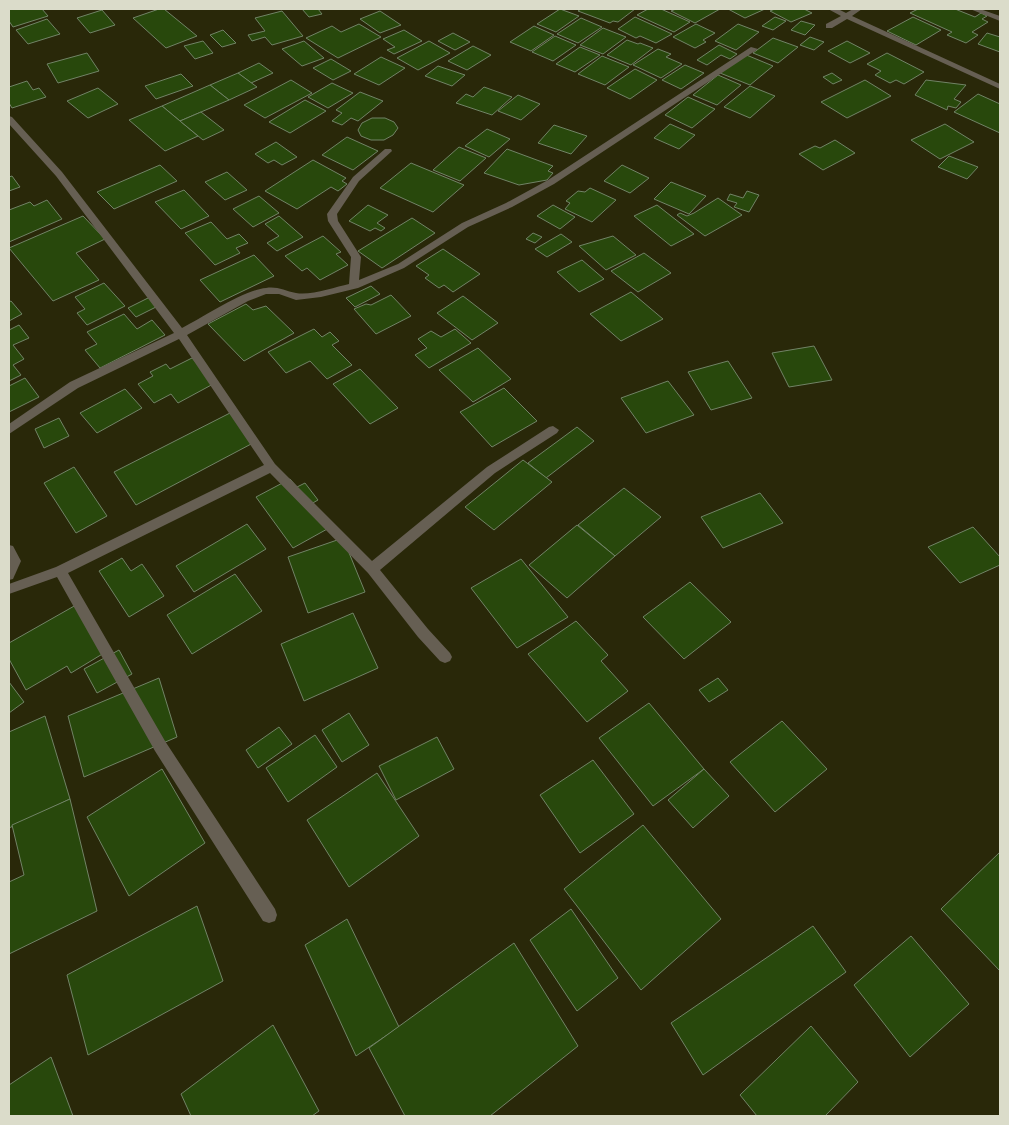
<svg xmlns="http://www.w3.org/2000/svg" width="1009" height="1125" font-family="'Asap Condensed',sans-serif">
<rect width="100%" height="100%" fill="#292809"/>
<!-- building -->
<g fill="#28480c" stroke="#718366">
<path d="M9,9H42L48,16L13,27L9,21Z"/>
<path d="M159,9H164L197,36L166,48L133,18Z"/>
<path d="M302,9H318L322,14L309,17Z"/>
<path d="M560,9L579,16L556,32L537,24Z"/>
<path d="M581,9H635L618,22L613,21L610,23L578,11Z"/>
<path d="M648,9H661L690,22L674,32L637,15Z"/>
<path d="M676,9H720L695,23L671,11Z"/>
<path d="M728,9H765L745,18Z"/>
<path d="M775,9H804L812,13L791,22L770,11Z"/>
<path d="M918,9H955L975,17L981,13L987,16L982,19L988,22L972,32L978,35L966,43L947,35L952,32L910,13Z"/>
<path d="M102,10L115,25L90,33L77,18Z"/>
<path d="M282,11L303,36L272,45L265,37L252,41L248,35L265,31L255,18Z"/>
<path d="M380,11L401,25L380,33L360,19Z"/>
<path d="M635,17L672,34L656,43L640,36L636,38L618,29Z"/>
<path d="M775,17L786,21L773,30L762,26Z"/>
<path d="M913,17L941,30L916,45L887,31Z"/>
<path d="M581,18L602,27L578,43L557,34Z"/>
<path d="M47,19L60,34L28,44L16,30Z"/>
<path d="M801,21L815,25L805,35L791,30Z"/>
<path d="M359,24L381,37L338,58L306,38L332,26L341,32Z"/>
<path d="M696,24L715,33L703,40L706,42L695,48L673,37Z"/>
<path d="M738,24L759,32L736,50L715,41Z"/>
<path d="M534,26L554,35L531,51L510,42Z"/>
<path d="M603,28L626,37L603,54L580,45Z"/>
<path d="M223,30L236,43L222,47L210,35Z"/>
<path d="M404,30L422,41L394,54L387,50L395,47L383,39Z"/>
<path d="M453,33L470,42L455,50L438,41Z"/>
<path d="M987,33L1000,37V52L978,44Z"/>
<path d="M555,36L576,45L553,61L532,52Z"/>
<path d="M810,37L824,42L814,50L800,45Z"/>
<path d="M773,38L798,47L778,63L753,53Z"/>
<path d="M627,40L638,44L640,43L653,48L631,65L607,55Z"/>
<path d="M203,41L213,53L195,59L184,46Z"/>
<path d="M304,41L324,58L302,66L282,49Z"/>
<path d="M429,41L450,53L418,70L397,58Z"/>
<path d="M847,41L870,53L850,63L828,51Z"/>
<path d="M719,45L737,54L730,59L721,55L707,65L697,60Z"/>
<path d="M473,46L491,55L467,70L448,61Z"/>
<path d="M580,47L600,55L575,72L556,64Z"/>
<path d="M658,49L671,54L666,57L682,64L661,78L633,65Z"/>
<path d="M87,53L99,71L58,83L47,64Z"/>
<path d="M887,53L924,72L904,84L896,80L890,83L875,75L881,71L867,64Z"/>
<path d="M744,54L773,66L750,85L720,73Z"/>
<path d="M602,56L629,67L605,85L578,74Z"/>
<path d="M381,57L405,68L379,85L354,74Z"/>
<path d="M331,59L351,71L333,80L313,68Z"/>
<path d="M259,63L273,73L251,83L238,73Z"/>
<path d="M685,65L704,73L681,89L662,80Z"/>
<path d="M438,66L465,75L452,86L425,76Z"/>
<path d="M635,69L657,80L630,99L607,88Z"/>
<path d="M238,73L257,87L229,100L210,85Z"/>
<path d="M832,73L842,80L833,84L823,77Z"/>
<path d="M181,74L193,86L156,99L145,86Z"/>
<path d="M718,75L741,85L717,105L693,95Z"/>
<path d="M291,80L312,93L265,118L244,105Z"/>
<path d="M865,80L891,96L847,118L821,102Z"/>
<path d="M926,80L966,85L954,99L961,102L956,108L948,106L947,110L915,95Z"/>
<path d="M27,81L33,90L39,88L46,97L12,108L9,103V87Z"/>
<path d="M332,83L353,93L328,108L308,97Z"/>
<path d="M210,85L229,100L180,121L162,106Z"/>
<path d="M750,86L775,96L750,118L724,107Z"/>
<path d="M484,87L512,97L492,115L456,103L466,94L473,97Z"/>
<path d="M98,88L118,104L88,118L67,101Z"/>
<path d="M360,92L383,101L358,121L351,118L342,125L332,121L342,113L336,110Z"/>
<path d="M978,94L1000,104V133L954,112Z"/>
<path d="M518,95L540,104L521,120L498,111Z"/>
<path d="M688,97L715,109L692,128L665,115Z"/>
<path d="M305,100L326,111L290,133L269,122Z"/>
<path d="M162,106L198,136L165,151L129,120Z"/>
<path d="M201,112L224,130L203,140L180,121Z"/>
<path d="M372,118H385L394,122L398,128L393,135L384,140H371L361,136L358,130L362,123Z"/>
<path d="M670,124L695,135L679,149L654,138Z"/>
<path d="M945,124L974,142L940,159L911,140Z"/>
<path d="M554,125L587,136L571,154L538,143Z"/>
<path d="M487,129L510,139L489,157L465,146Z"/>
<path d="M347,137L378,151L353,170L322,155Z"/>
<path d="M835,140L855,153L823,170L799,154L815,146L820,148Z"/>
<path d="M276,142L297,157L282,165L274,160L268,163L255,154Z"/>
<path d="M459,147L486,158L460,181L433,170Z"/>
<path d="M507,149L553,166L548,171L553,173L547,180L519,185L484,173Z"/>
<path d="M949,156L978,167L967,179L938,167Z"/>
<path d="M313,160L346,178L342,181L347,184L338,191L331,187L297,209L265,191Z"/>
<path d="M411,163L464,185L433,212L380,188Z"/>
<path d="M160,165L177,181L114,209L97,192Z"/>
<path d="M622,165L649,178L630,193L604,181Z"/>
<path d="M227,172L247,190L225,200L205,182Z"/>
<path d="M12,176L20,187L9,191V177Z"/>
<path d="M671,182L706,196L689,214L654,199Z"/>
<path d="M590,188L616,200L592,222L565,209L570,203L566,201L578,191L585,192Z"/>
<path d="M184,190L209,216L181,229L155,202Z"/>
<path d="M747,191L759,195L749,212L734,207L737,203L727,200L730,194L743,198Z"/>
<path d="M259,196L279,213L253,227L233,209Z"/>
<path d="M718,198L742,215L705,236L677,215L680,213L687,216L694,213Z"/>
<path d="M47,200L62,219L9,242V210L30,202L34,206Z"/>
<path d="M368,205L388,215L377,223L385,228L381,231L375,228L370,231L349,221Z"/>
<path d="M553,205L575,217L560,229L537,216Z"/>
<path d="M657,205L694,234L671,246L634,216Z"/>
<path d="M83,216L105,239L76,253L99,280L53,301L9,248Z"/>
<path d="M279,216L303,237L277,251L267,243L279,236L265,224Z"/>
<path d="M412,218L435,233L382,268L358,251Z"/>
<path d="M211,222L227,239L239,234L248,243L236,248L240,253L215,265L185,233Z"/>
<path d="M533,233L542,237L535,243L526,239Z"/>
<path d="M561,234L572,242L547,257L535,249Z"/>
<path d="M323,236L341,252L336,254L348,265L320,280L307,268L302,271L285,256Z"/>
<path d="M613,236L636,255L606,270L579,246Z"/>
<path d="M443,249L480,274L453,292L444,285L439,288L425,278L429,275L416,266Z"/>
<path d="M644,253L671,273L638,292L611,271Z"/>
<path d="M254,255L274,276L220,302L200,280Z"/>
<path d="M582,260L604,279L579,292L557,272Z"/>
<path d="M104,283L125,306L87,325L77,313L85,309L75,297Z"/>
<path d="M371,286L380,294L355,307L346,298Z"/>
<path d="M631,292L663,319L621,341L590,314Z"/>
<path d="M391,295L411,316L376,334L354,309L366,304L371,305Z"/>
<path d="M152,296L160,305L136,317L128,308Z"/>
<path d="M463,296L498,323L472,340L437,313Z"/>
<path d="M11,301L22,314L9,321V302Z"/>
<path d="M246,304L253,310L266,306L294,333L244,361L208,324Z"/>
<path d="M124,314L137,329L152,320L165,335L100,368L85,350L97,344L87,332Z"/>
<path d="M19,325L29,338L13,345L24,359L13,365L21,375L9,381V330Z"/>
<path d="M314,329L322,337L330,332L339,341L332,345L352,365L327,379L310,361L286,373L268,352Z"/>
<path d="M455,329L471,343L429,368L415,355L427,348L418,339L431,331L441,337Z"/>
<path d="M814,346L832,380L789,387L772,353Z"/>
<path d="M478,348L511,379L473,402L439,370Z"/>
<path d="M192,358L215,383L178,403L171,394L154,403L138,384L153,376L150,372L166,364L170,369Z"/>
<path d="M728,361L752,398L711,410L688,372Z"/>
<path d="M360,369L398,408L370,424L333,384Z"/>
<path d="M25,378L39,397L9,412V386Z"/>
<path d="M668,381L694,415L646,433L621,398Z"/>
<path d="M504,388L537,421L492,447L460,412Z"/>
<path d="M125,389L142,408L97,433L80,413Z"/>
<path d="M230,413L253,443L136,505L114,472Z"/>
<path d="M59,418L69,436L44,448L35,429Z"/>
<path d="M577,427L594,441L546,478L528,463Z"/>
<path d="M523,460L552,482L494,530L465,507Z"/>
<path d="M74,467L107,516L76,533L44,483Z"/>
<path d="M290,479L297,487L305,483L318,500L311,504L329,528L293,548L256,497Z"/>
<path d="M624,488L661,517L615,556L578,525Z"/>
<path d="M760,493L783,523L723,548L701,517Z"/>
<path d="M247,524L266,549L194,592L176,566Z"/>
<path d="M577,525L615,556L567,598L529,565Z"/>
<path d="M973,527L1000,557V565L960,583L928,547Z"/>
<path d="M343,538L365,592L308,613L288,557Z"/>
<path d="M122,558L131,571L142,564L164,596L129,617L99,571Z"/>
<path d="M521,559L568,617L517,648L471,588Z"/>
<path d="M235,574L262,611L192,654L167,615Z"/>
<path d="M690,582L731,622L684,659L643,617Z"/>
<path d="M76,605L104,653L71,673L67,666L26,690L9,659V643Z"/>
<path d="M353,613L378,668L304,701L281,644Z"/>
<path d="M576,621L608,655L601,661L628,691L587,722L528,654Z"/>
<path d="M119,650L132,674L97,693L84,669Z"/>
<path d="M159,678L177,737L84,777L68,716Z"/>
<path d="M718,678L728,690L709,702L699,690Z"/>
<path d="M9,682L24,702L9,713Z"/>
<path d="M649,703L704,769L653,806L599,738Z"/>
<path d="M349,713L369,745L342,762L322,730Z"/>
<path d="M45,716L70,799L9,828V732Z"/>
<path d="M782,721L827,769L775,812L730,762Z"/>
<path d="M279,727L292,744L258,768L246,750Z"/>
<path d="M315,735L337,767L288,802L266,768Z"/>
<path d="M437,737L454,769L396,800L379,766Z"/>
<path d="M593,760L634,814L580,853L540,795Z"/>
<path d="M162,769L205,843L129,896L87,817Z"/>
<path d="M704,769L729,796L693,828L668,800Z"/>
<path d="M377,773L419,836L349,887L307,820Z"/>
<path d="M70,799L97,911L9,954V882L24,875L12,825Z"/>
<path d="M643,825L721,919L641,990L564,889Z"/>
<path d="M1000,852V971L941,909Z"/>
<path d="M197,906L223,981L88,1055L67,975Z"/>
<path d="M571,909L618,978L577,1011L530,940Z"/>
<path d="M347,919L399,1027L356,1056L305,945Z"/>
<path d="M813,926L846,972L703,1075L671,1023Z"/>
<path d="M911,936L969,1004L910,1057L854,985Z"/>
<path d="M514,943L578,1046L490,1116H405L369,1048Z"/>
<path d="M273,1025L319,1111L312,1116H191L181,1094Z"/>
<path d="M811,1026L858,1082L825,1116H757L740,1095Z"/>
<path d="M51,1057L73,1116H9V1085Z"/>
</g>
<g fill="none" stroke-linecap="round" stroke-linejoin="round">
<!-- minor -->
<g fill="#665f53" fill-rule="evenodd">
<path d="M828,9H838L846,13L853,9H862L852,16L1000,84V89L847,19L832,28H826V24L841,16Z"/>
<path d="M970,9H980L1000,16V21Z"/>
<path d="M751,47L758,49L554,184L512,207L468,227L404,268L358,288L321,297L296,300L279,294H266L248,301L187,335L275,464L372,561L487,467L549,427L553,426L559,430L557,433L495,473L380,570L428,629L450,653L452,657L450,661L445,663L440,661L418,637L368,573L270,473L68,573L165,741L275,909L277,915L275,921L269,923L263,921L155,751L57,577L9,594V584L56,567L264,465L179,339L78,388L9,434V424L70,382L174,333L56,176L9,124V116L12,117L62,172L182,328C204,317 243,290 266,288C277,286 285,291 296,293C310,296 335,287 349,284L351,257L328,221L327,214L353,177L385,149H391L392,151L359,181L337,214L338,221L361,257L359,280L398,264L462,223L506,203L548,180Z"/>
<path d="M9,545L13,546L21,561L13,579L9,580Z"/>
</g>
</g>
<!-- border -->
<rect width="1009" height="1125" fill="none" stroke="#dbdcca" stroke-width="20"/>
</svg>
